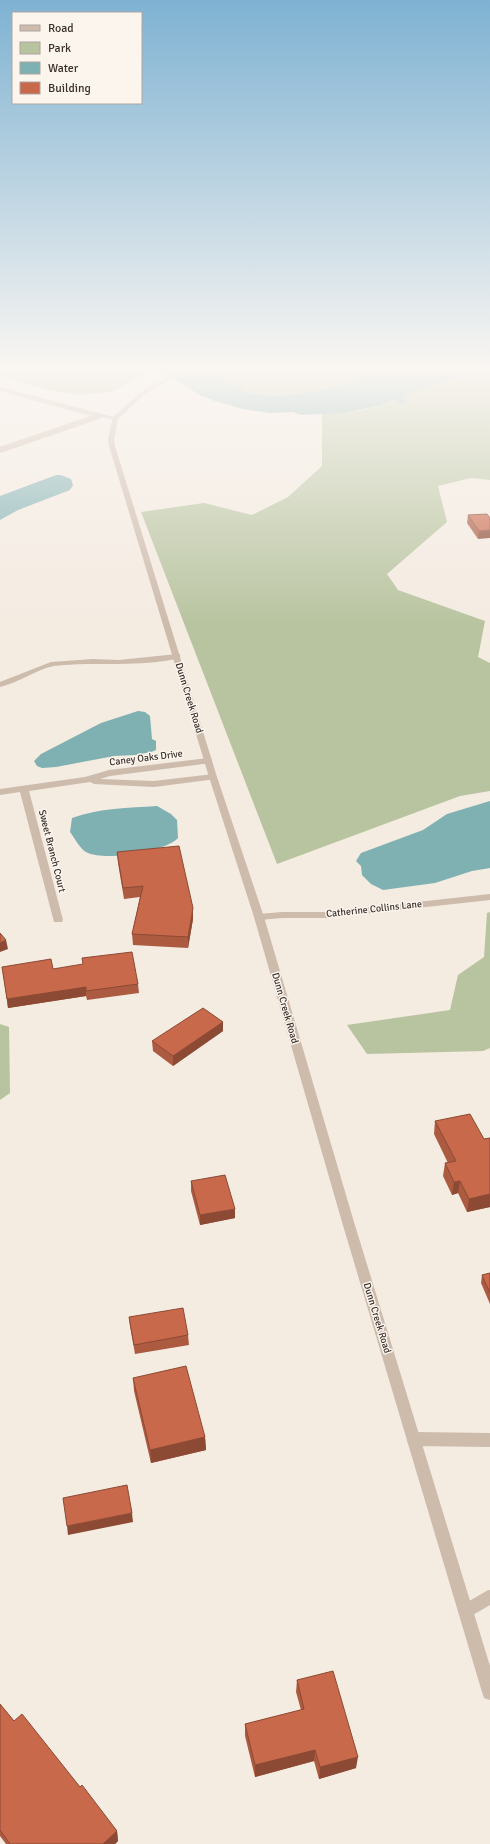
<svg xmlns="http://www.w3.org/2000/svg" width="490" height="1844" font-family="Signika,sans-serif">
<rect width="100%" height="100%" fill="#f4ebe1"/>
<!-- green -->
<g fill="#b8c4a0">
<path d="M0,367H155V368L111,392L78,395L47,390L0,376Z"/>
<path d="M224,367H402L357,380L346,385L306,393L277,396L253,394L219,378L213,373Z"/>
<path d="M490,367V480L471,478L438,486L447,522L387,574L398,590L485,621L478,657L490,663V791L460,796L277,864L141,512L204,503L252,515L288,497L322,466V413C341,413 359,412 378,406C385,404 391,399 398,401L406,394Z"/>
<path d="M490,912V1048L483,1051L367,1054L347,1025L450,1010L458,975L484,957L487,913Z"/>
<path d="M0,1024L9,1027L10,1093L0,1100Z"/>
</g>
<!-- water -->
<g fill="#7fb0b2">
<path d="M155,367H207L219,378L253,394L277,396L306,393L346,385L357,380L402,367H489L406,394L403,398L406,403L401,405L398,401L393,400L378,406L344,413L301,415L293,412L270,413L243,409L215,401L198,394Z"/>
<path d="M56,475H61L71,479L73,485L70,490L18,510L0,520V496Z"/>
<path d="M138,711L145,712L150,716L152,739L156,741V750L151,752L135,755L114,756L56,767L42,768L37,766L34,761L41,754L101,723Z"/>
<path d="M490,801V868L472,871L435,883L383,890L371,884L362,875L361,866L356,861L361,853L423,830L447,814Z"/>
<path d="M157,806L171,814L177,820L178,838C165,852 106,861 88,853C80,850 75,838 70,832L72,818C99,808 129,808 157,806Z"/>
</g>
<g fill="none" stroke-linecap="round" stroke-linejoin="round">
<!-- service-far1 -->
<path stroke="#cdbbac" stroke-width="6" d="M0,450L99,416"/>
<!-- service -->
<g stroke="#cdbbac" stroke-width="14">
<path d="M414,1439L490,1440"/>
<path d="M466,1611L490,1597"/>
</g>
<!-- minor -->
<g fill="#cdbbac" fill-rule="evenodd">
<path d="M0,387L118,418C109,424 16,395 0,391Z"/>
<path d="M177,654H180V658C139,668 96,661 54,666C37,669 18,683 0,687V682L51,662L93,659L119,660Z"/>
<path d="M208,758L211,759L212,761L211,763L110,776L100,779L154,781L213,774L217,777L216,779L154,787L94,784L90,782L29,791L63,920L62,922H54L20,792L0,795V789L85,777L109,770Z"/>
<path d="M490,894V900L326,918H282L259,920L254,917L259,914L282,912H326Z"/>
</g>
<!-- tertiary -->
<path fill="#cdbbac" fill-rule="evenodd" d="M192,367H200L156,387L145,394L118,419L114,439L115,446L217,777L264,917L354,1222L490,1666V1700L484,1698L482,1692L342,1222L254,917L209,777L109,446L108,439L113,417L141,392L152,385Z"/>
</g>
<!-- wall -->
<g fill="#ac5a40">
<path d="M487,514L478,539L467,523L468,515Z"/>
<path d="M117,852L193,919L188,948L133,945L132,934L140,897L124,899L118,863Z"/>
<path d="M2,967L53,969L138,984L139,993L87,1000L86,996L8,1008Z"/>
<path d="M223,1022V1031L173,1066L153,1051L152,1041Z"/>
<path d="M435,1121L484,1139L490,1138V1207L467,1212L458,1193L452,1195L443,1176L445,1163H448L434,1134Z"/>
<path d="M191,1181L235,1218L200,1225L191,1191Z"/>
<path d="M490,1273V1304L481,1283L482,1275Z"/>
<path d="M129,1317L188,1335L189,1345L135,1354L130,1326Z"/>
<path d="M133,1378L205,1437L206,1450L151,1463L134,1391Z"/>
<path d="M297,1680L356,1768L319,1779L314,1761L255,1777L245,1736V1724L301,1710L296,1692Z"/>
<path d="M0,1704L14,1721L80,1787L117,1831L118,1841L115,1844H6L0,1836Z"/>
</g>
<!-- shaded-wall -->
<g fill="#8c4a34">
<path d="M490,530V538L478,539L479,531Z"/>
<path d="M193,908V919L188,948V937Z"/>
<path d="M6,940L8,949L0,952V943Z"/>
<path d="M86,987V996L8,1008L7,999Z"/>
<path d="M223,1022V1031L173,1066V1056Z"/>
<path d="M460,1181L458,1193L452,1195L454,1182Z"/>
<path d="M490,1194V1207L467,1212L469,1199Z"/>
<path d="M235,1209V1218L200,1225V1215Z"/>
<path d="M205,1437L206,1450L151,1463L150,1450Z"/>
<path d="M132,1513L133,1522L68,1535L67,1526Z"/>
<path d="M315,1750L314,1761L255,1777V1765Z"/>
<path d="M358,1757L356,1768L319,1779L320,1767Z"/>
<path d="M117,1831L118,1841L115,1844H103Z"/>
</g>
<!-- building -->
<g fill="#c8694b" stroke="#8c4a34">
<path d="M487,514L490,518V530L479,531L468,515Z"/>
<path d="M179,846L193,908L188,937L132,934L143,886L123,888L117,852Z"/>
<path d="M0,933L6,940L0,943Z"/>
<path d="M132,952L138,984L86,991V987L7,999L2,967L51,959L53,969L83,964L82,958Z"/>
<path d="M203,1008L223,1022L173,1056L152,1041Z"/>
<path d="M470,1114L484,1139L490,1138V1194L469,1199L460,1181L454,1182L445,1163L456,1161L435,1121Z"/>
<path d="M225,1175L235,1209L200,1215L191,1181Z"/>
<path d="M490,1273V1293L482,1275Z"/>
<path d="M183,1308L188,1335L134,1345L129,1317Z"/>
<path d="M186,1366L205,1437L150,1450L133,1378Z"/>
<path d="M127,1485L132,1513L67,1526L63,1498Z"/>
<path d="M333,1671L358,1757L320,1767L315,1750L255,1765L245,1724L304,1709L297,1680Z"/>
<path d="M0,1704L14,1721L22,1714L80,1787L82,1785L117,1831L103,1844H10L0,1830Z"/>
</g>
<!-- sky -->
<linearGradient id="sky" x2="0" y2="1"><stop stop-color="#7eb2d2"/><stop offset="0.59" stop-color="#faf6f2"/><stop offset="1" stop-color="#faf6f2" stop-opacity="0"/></linearGradient>
<rect width="490" height="625" fill="url(#sky)"/>
<g text-anchor="middle" dominant-baseline="central" stroke-width="3" stroke-linejoin="round" paint-order="stroke">
<!-- street labels -->
<g font-size="10" fill="#3b302b" stroke="#fbf5ee">
<text transform="translate(189 698) rotate(73)">Dunn Creek Road</text>
<text transform="translate(146 758) rotate(-7)">Caney Oaks Drive</text>
<text transform="translate(52 851) rotate(76)">Sweet Branch Court</text>
<text transform="translate(374 909) rotate(-6)">Catherine Collins Lane</text>
<text transform="translate(285 1008) rotate(74)">Dunn Creek Road</text>
<text transform="translate(377 1318) rotate(73)">Dunn Creek Road</text>
</g>
</g>
<!-- legend -->
<rect x="12" y="12" width="130" height="92" fill="#fbf5ee" stroke="#aea6a0"/>
<rect x="20" y="25" width="20" height="6" fill="#cdbbac" stroke="#aea6a0"/>
<text x="48" y="32" font-size="12" fill="#3b302b">Road</text>
<rect x="20" y="42" width="20" height="12" fill="#b8c4a0" stroke="#aea6a0"/>
<text x="48" y="52" font-size="12" fill="#3b302b">Park</text>
<rect x="20" y="62" width="20" height="12" fill="#7fb0b2" stroke="#aea6a0"/>
<text x="48" y="72" font-size="12" fill="#3b302b">Water</text>
<rect x="20" y="82" width="20" height="12" fill="#c8694b" stroke="#aea6a0"/>
<text x="48" y="92" font-size="12" fill="#3b302b">Building</text>
</svg>
